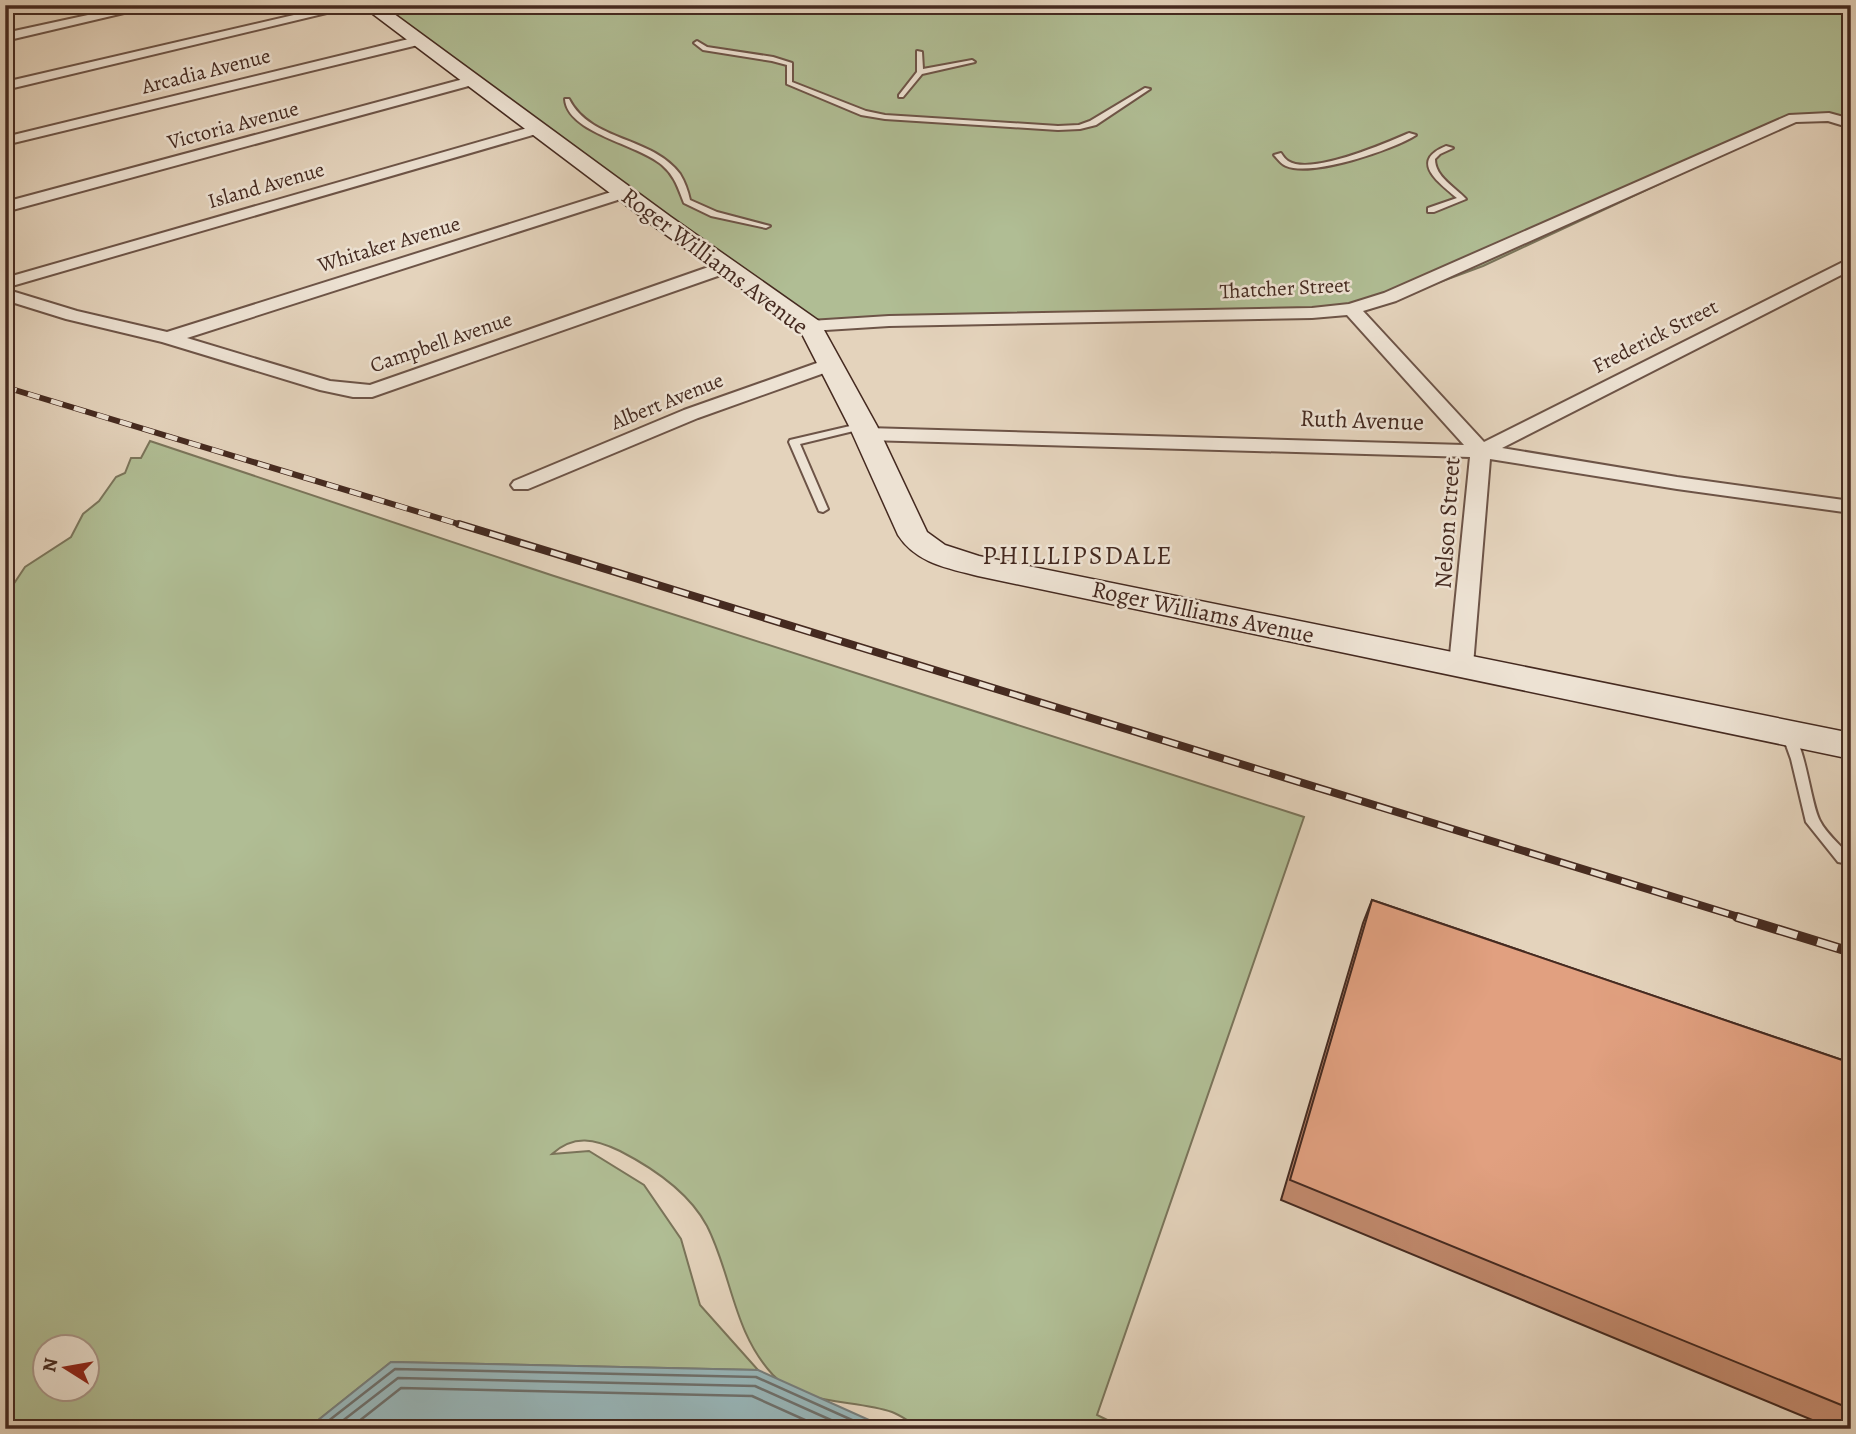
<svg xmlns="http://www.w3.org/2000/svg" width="1856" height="1434" font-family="Alegreya,serif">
<rect width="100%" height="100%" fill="#e4d3bc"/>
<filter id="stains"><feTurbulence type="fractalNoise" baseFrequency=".00286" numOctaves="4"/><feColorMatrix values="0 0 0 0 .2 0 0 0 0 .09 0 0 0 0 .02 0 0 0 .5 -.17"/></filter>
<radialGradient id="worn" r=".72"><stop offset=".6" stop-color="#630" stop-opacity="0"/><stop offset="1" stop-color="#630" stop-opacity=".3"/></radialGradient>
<!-- green -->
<g fill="#b0bd94" stroke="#7a745a" stroke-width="2" fill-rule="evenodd">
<path d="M381,5H1851V122L1837,118L1797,120L1483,266L1359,312L818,327Z"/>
<path d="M150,441L551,575L1304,817L1097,1415L1126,1429C1077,1429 1027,1429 978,1429C962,1429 940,1433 925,1429C914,1426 903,1416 892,1412C854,1399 802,1406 773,1375C733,1332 732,1275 707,1226C689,1192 653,1168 620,1151C595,1139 574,1134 552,1154L589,1151L644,1185L681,1239L700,1305L758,1370L391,1362L307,1429H5V597L25,567L71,537L83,514L99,501L116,477L125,473L131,458H141ZM46,1346H88V1388H46Z"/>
</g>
<!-- water -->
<path fill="#98b6b9" stroke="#777e7c" stroke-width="2" d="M391,1362L758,1370L889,1429H307Z"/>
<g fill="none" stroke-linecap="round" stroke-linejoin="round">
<!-- shore -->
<g stroke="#6e706c" stroke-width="2.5">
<path d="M318,1429L395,1369L756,1377L872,1429"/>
<path d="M332,1429L398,1378L755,1386L851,1429"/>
<path d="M349,1429L401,1388L752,1396L825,1429"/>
</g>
<!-- lane casing -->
<g stroke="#6d5447" stroke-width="4">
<g id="lane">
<path d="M1584,5H1591L1587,8Z"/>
<path d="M697,41L707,47L773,57L792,63V82L866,111L885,115L1058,126L1079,125L1090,121L1145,88L1150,89L1096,125L1080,129L1058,130L885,119L861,115L787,84V65L772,61L703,50L694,43Z"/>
<path d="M917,51L922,52L923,69L972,60L975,62L922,74L903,97H899V95L917,72Z"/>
<path d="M565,99H569C591,142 652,136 680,174C685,182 688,191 690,200L717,212L770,226L766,228L711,216L684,203C678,188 675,176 662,165C638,144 567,133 565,99Z"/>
<path d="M1409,133L1416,135C1393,150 1312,177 1286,166C1281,164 1278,159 1274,155L1281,153C1283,156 1285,159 1288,161C1311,176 1386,143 1409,133Z"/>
<path d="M1446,146L1453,148L1440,154L1435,159C1435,177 1455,187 1466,199L1434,212H1428V208L1457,198C1438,182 1409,161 1446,146Z"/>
<path d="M863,423L868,426L866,428L800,444L828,509L823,512L819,511L789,442L790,440Z"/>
<path d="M1788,729C1805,737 1810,803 1820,821C1826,833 1839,844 1848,854L1850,858L1848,862L1843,863L1838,862L1806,822L1791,759L1782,734Z"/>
</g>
</g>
<!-- street casing -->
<g stroke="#6d5447" stroke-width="4">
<g id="street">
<path d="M134,5H158L5,41V33Z"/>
<path d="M337,5H360L5,90V82Z"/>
<path d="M417,37L423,41L422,44L5,145V137Z"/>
<path d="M471,77L476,78V84L5,212V202Z"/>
<path d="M1829,113L1851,119V128L1828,121L1796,122L1396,301L1363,311L1484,442L1851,258V270L1502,448L1677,477L1851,501V513L1677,489L1490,459L1473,665L1469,671L1461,673L1453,671L1449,665L1470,457L867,440L857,434L867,428L1464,445L1347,315L1312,318L889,326L810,331L801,326L810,321L889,316L1312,308L1349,304L1384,293L1789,115Z"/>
<path d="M538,125L543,126L545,129L543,132L5,288V278Z"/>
<path d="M624,188L632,193L630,196L187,338L330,381L370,385L720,263H732L734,267L732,271L372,397H353L320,390L162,342L66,319L5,300V289L77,311L167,332Z"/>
<path d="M831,358L838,360L840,364L838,368L698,418L528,489H514L511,485L514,481L684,410Z"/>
</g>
</g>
<!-- secondary casing -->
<g stroke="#452a20" stroke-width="3">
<path id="secondary" d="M361,5H382L671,217L819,321L877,426L927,532L945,545L979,556L1851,733V759L978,576C947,568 916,563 898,535L849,426L800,330L655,227Z"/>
</g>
<!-- lane -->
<use href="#lane" fill="#ede2d3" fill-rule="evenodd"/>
<!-- street -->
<use href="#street" fill="#ede2d3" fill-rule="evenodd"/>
<!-- secondary -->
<use href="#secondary" fill="#ede2d3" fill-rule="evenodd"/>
<!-- rail-far2 casing -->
<g stroke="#452a20" stroke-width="6">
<path id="rail-far2" d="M5,387L465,526"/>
</g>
<!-- rail-far1 casing -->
<g stroke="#452a20" stroke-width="8">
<path id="rail-far1" d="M459,524L1742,918"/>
</g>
<!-- rail casing -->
<g stroke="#452a20" stroke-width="10">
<path id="rail" d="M1737,917L1851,952"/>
</g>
<!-- rail-far2 -->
<use href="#rail-far2" stroke="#ede2d3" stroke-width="4.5" stroke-dasharray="12" stroke-linecap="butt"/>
<!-- rail-far1 -->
<use href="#rail-far1" stroke="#ede2d3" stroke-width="5" stroke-dasharray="16" stroke-linecap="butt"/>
<!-- rail -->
<use href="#rail" stroke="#ede2d3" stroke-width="7" stroke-dasharray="21" stroke-linecap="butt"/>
</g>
<!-- wall -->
<path fill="#c28a6e" stroke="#452a20" stroke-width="2" d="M1372,900L1851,1063V1429H1834L1281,1200L1363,923Z"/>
<!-- building -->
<path fill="#e1a080" stroke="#452a20" stroke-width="2" d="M1372,900L1851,1063V1409L1290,1180Z"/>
<g text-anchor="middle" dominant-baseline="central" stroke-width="5" stroke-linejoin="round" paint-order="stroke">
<!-- far-street labels -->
<g font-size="21" fill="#452a20" stroke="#ede2d3">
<text transform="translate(206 71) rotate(-14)">Arcadia Avenue</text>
<text transform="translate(233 125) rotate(-15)">Victoria Avenue</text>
<text transform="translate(266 185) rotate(-16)">Island Avenue</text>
<text transform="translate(389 244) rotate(-17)">Whitaker Avenue</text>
<text transform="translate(1285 288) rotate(-3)">Thatcher Street</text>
<text transform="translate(1655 336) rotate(-27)">Frederick Street</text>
<text transform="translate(441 342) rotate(-19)">Campbell Avenue</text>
<text transform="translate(667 401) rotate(-22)">Albert Avenue</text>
</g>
<!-- street labels -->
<g font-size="24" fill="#452a20" stroke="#ede2d3">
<text transform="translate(715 261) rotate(37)">Roger Williams Avenue</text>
<text transform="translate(1362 420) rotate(2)">Ruth Avenue</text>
<text transform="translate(1447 523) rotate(-86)">Nelson Street</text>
<text transform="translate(1203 612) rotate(12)">Roger Williams Avenue</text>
</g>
<!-- neighbourhood labels -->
<g font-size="26" letter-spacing="2" fill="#452a20" stroke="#ede2d3">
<text x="1078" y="555">PHILLIPSDALE</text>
</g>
</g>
<!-- margin -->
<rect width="1856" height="1434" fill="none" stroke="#e4d3bc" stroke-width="28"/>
<rect x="7" y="7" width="1842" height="1420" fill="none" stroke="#452a20" stroke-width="3.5"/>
<rect x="14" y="14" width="1828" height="1406" fill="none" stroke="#452a20" stroke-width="2"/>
<!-- north arrow -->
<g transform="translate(66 1368) rotate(281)"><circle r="33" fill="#ede2d3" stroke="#aa988b" stroke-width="2"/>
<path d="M0-5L12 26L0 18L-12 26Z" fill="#8f2418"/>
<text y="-10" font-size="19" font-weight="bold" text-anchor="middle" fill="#452a20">N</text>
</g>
<rect width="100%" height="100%" filter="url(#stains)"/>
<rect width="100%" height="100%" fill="url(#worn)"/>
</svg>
